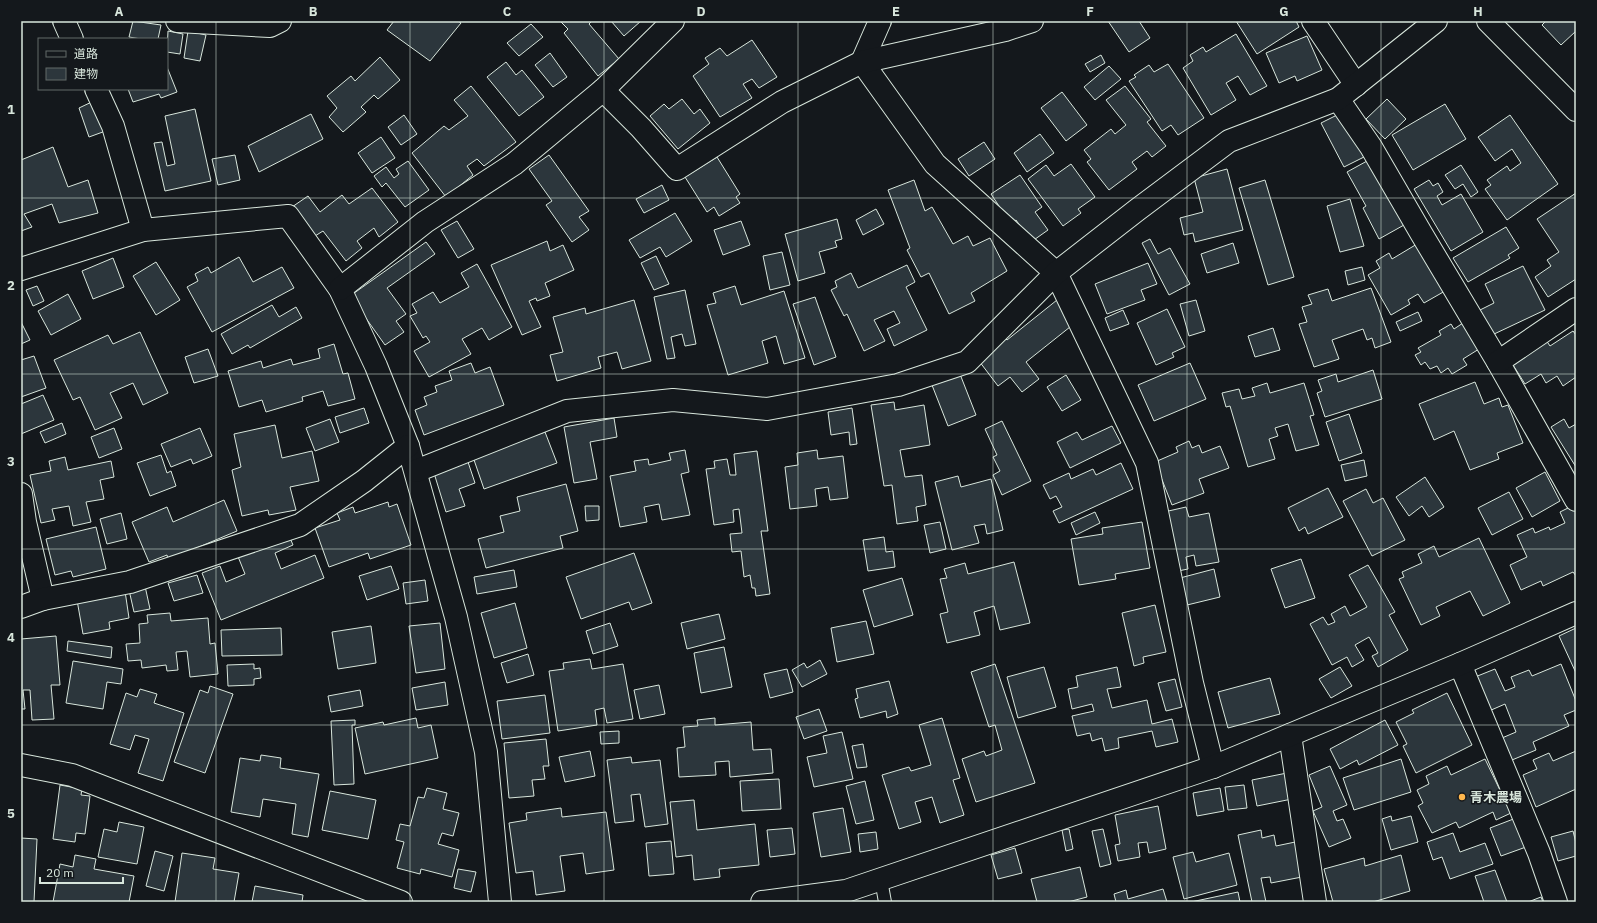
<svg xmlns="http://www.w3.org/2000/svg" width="1597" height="923" font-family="'IBM Plex Sans','Noto Sans JP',sans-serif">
<rect width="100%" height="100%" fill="#14181c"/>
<!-- building -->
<g fill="#2c363c" stroke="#d8e6dc">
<path d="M133,21L161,25L158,39H141L129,37Z"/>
<path d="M394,21H458L461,23L430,61L387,30Z"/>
<path d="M560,21H592L589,24L619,59L598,76L564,33L568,29Z"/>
<path d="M611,21H641L624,36Z"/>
<path d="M1108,21H1139L1150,38L1129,52Z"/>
<path d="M1236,21H1296L1299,27L1257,54Z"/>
<path d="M1546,21H1574L1576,23V31L1561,45L1542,25Z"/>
<path d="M531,24L543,37L519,56L507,43Z"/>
<path d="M168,31L183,34L180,54L167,52Z"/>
<path d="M188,31L206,35L200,61L184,58Z"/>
<path d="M1236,34L1267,86L1250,95L1238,76L1226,83L1236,100L1211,115L1183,68L1193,61L1190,55L1203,47L1206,52Z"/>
<path d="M1307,36L1322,70L1297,81L1295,76L1279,83L1266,53Z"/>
<path d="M752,40L777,77L759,88L752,79L743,84L752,98L720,117L693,76L709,64L705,58L720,48L727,56Z"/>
<path d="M550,53L567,77L553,87L535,65Z"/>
<path d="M1101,55L1105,63L1090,72L1085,64Z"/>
<path d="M380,57L400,80L378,99L374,95L361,107L366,112L343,132L329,117L337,108L327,96L351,76L355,81Z"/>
<path d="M506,62L516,75L522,70L544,97L519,116L487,77Z"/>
<path d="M1168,64L1204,118L1178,135L1171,125L1162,131L1129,81L1136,77L1134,75L1149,65L1154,72Z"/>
<path d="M1109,66L1121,79L1095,100L1084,87Z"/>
<path d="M167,67L177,92L161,98L159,94L133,102L128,89H167Z"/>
<path d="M471,86L516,142L484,166L477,159L467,166L473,175L446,197L412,153L444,126L449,130L468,116L454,100Z"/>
<path d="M1125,86L1151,119L1147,122L1166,146L1152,157L1147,151L1132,162L1137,169L1109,190L1087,162L1091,159L1084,150L1111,129L1115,134L1126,125L1106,100Z"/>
<path d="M1062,92L1087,125L1066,141L1041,108Z"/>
<path d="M98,99L111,129L89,137L79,108Z"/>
<path d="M682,99L694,114L700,109L710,123L678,149L650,116L664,104L669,109Z"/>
<path d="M1387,99L1406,119L1385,139L1366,119Z"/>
<path d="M1445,104L1466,139L1413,170L1392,135Z"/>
<path d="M195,109L211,181L165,191L154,143L162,142L167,166L175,164L165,116Z"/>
<path d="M1341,113L1364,157L1344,167L1321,123Z"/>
<path d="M311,114L323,139L259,172L248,146Z"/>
<path d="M404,115L417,134L401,145L388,127Z"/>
<path d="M1510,115L1558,184L1507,220L1485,189L1491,185L1487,180L1507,166L1510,171L1521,163L1512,149L1495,161L1478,137Z"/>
<path d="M1040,134L1054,153L1027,172L1014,153Z"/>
<path d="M381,137L395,158L372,173L358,153Z"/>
<path d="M984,142L995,159L969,176L958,159Z"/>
<path d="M53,147L68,187L88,180L98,213L59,223L52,204L24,214L32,227L21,231V160Z"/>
<path d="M235,155L240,180L218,185L212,159Z"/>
<path d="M549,155L589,211L579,217L589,230L572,242L546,205L552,201L529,169Z"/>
<path d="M717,157L740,194L736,197L740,203L719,216L714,207L707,212L685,177Z"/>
<path d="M408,161L429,190L405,207L386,183L382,187L374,176L386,167L394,178L399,174L396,169Z"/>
<path d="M1367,161L1404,225L1379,239L1363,208L1366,206L1347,172Z"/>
<path d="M1071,164L1095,197L1078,209L1081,213L1063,226L1028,179L1046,165L1054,176Z"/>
<path d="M1461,165L1478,192L1471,197L1463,184L1455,189L1445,175Z"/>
<path d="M1227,169L1243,230L1195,242L1193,233L1184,235L1180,218L1203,212L1194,178Z"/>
<path d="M1020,175L1042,207L1035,212L1048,230L1031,242L1016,220L1011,224L991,194Z"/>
<path d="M914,180L925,211L932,207L953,244L968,236L973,246L990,238L1007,271L971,293L975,301L949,314L929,273L921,277L907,250L910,248L888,190Z"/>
<path d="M1265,180L1294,277L1268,285L1239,188Z"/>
<path d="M1429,180L1433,186L1438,183L1443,192L1437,196L1442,205L1461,194L1483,232L1451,251L1414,189Z"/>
<path d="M662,185L669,200L644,213L636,199Z"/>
<path d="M372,188L398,222L379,237L374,228L357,241L362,248L346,261L323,231L315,236L292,207L308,196L320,212L342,195L349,204Z"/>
<path d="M1576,193V279L1548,297L1535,277L1551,266L1547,260L1559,252L1537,219Z"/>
<path d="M1350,199L1364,246L1340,252L1327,206Z"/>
<path d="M876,209L884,224L863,235L856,220Z"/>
<path d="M675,213L692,241L666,257L660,247L640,258L629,240Z"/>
<path d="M837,219L842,239L835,241L837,247L819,252L825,273L798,281L785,234Z"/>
<path d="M457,221L474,249L458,258L441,230Z"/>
<path d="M741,221L750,245L723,255L714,230Z"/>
<path d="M1506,227L1519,248L1508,255L1510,258L1468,282L1453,258Z"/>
<path d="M1150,239L1158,254L1170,248L1190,284L1169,295L1142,243Z"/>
<path d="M547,241L550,251L563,245L574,270L545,283L550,296L537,301L536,298L529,301L541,327L522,335L491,265Z"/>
<path d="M426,242L435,254L387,288L406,314L396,321L404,332L385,345L350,296Z"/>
<path d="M1233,243L1239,263L1207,273L1201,254Z"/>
<path d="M1417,244L1445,291L1424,303L1418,294L1408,300L1410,304L1391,315L1368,275L1380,268L1376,261L1389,253L1392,259Z"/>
<path d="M782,252L790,285L770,290L763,256Z"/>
<path d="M656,256L669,284L654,290L641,263Z"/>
<path d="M239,257L253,282L282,267L294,288L212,332L187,287L198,281L195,274L208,267L211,273Z"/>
<path d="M113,258L124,287L93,299L82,271Z"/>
<path d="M156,262L180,300L156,315L133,276Z"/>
<path d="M1148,263L1157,284L1141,290L1145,300L1107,314L1095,284Z"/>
<path d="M477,264L512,327L489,340L482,328L462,339L471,354L429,377L414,351L430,342L426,336L423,338L410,316L417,313L412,304L433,292L440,303L469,287L461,273Z"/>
<path d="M907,265L915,282L906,287L927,330L894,346L887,329L900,323L894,311L874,320L885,341L864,351L847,314L844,316L831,290L837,287L835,281L851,273L858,288Z"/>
<path d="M1523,266L1545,310L1492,335L1480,310L1494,303L1485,284Z"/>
<path d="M1362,267L1365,280L1348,285L1345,271Z"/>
<path d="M37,286L44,301L33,306L26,290Z"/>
<path d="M735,286L741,305L784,291L805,358L784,364L776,336L762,341L768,363L728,375L707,305L716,303L713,293Z"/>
<path d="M1371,288L1391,342L1375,348L1372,338L1367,340L1363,329L1332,340L1339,359L1314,367L1299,324L1307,322L1302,307L1312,304L1308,295L1328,289L1332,301Z"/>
<path d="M685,290L696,344L685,346L682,334L671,337L675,358L667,359L654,297Z"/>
<path d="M68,294L81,319L51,335L38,311Z"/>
<path d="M815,297L836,357L814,365L793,304Z"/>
<path d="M634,300L651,361L622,369L617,352L598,357L601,368L557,381L550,355L563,352L553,317L585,308L586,314Z"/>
<path d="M1057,300L1075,323L1026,362L1039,379L1022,392L1010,377L998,386L976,357L1003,336L1007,340Z"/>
<path d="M1196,300L1205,331L1189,336L1180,304Z"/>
<path d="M272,305L279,317L296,307L302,318L250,348L248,345L232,354L221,334Z"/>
<path d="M1167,309L1185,347L1172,353L1174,357L1156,365L1137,323Z"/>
<path d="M1123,310L1129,324L1110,331L1105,318Z"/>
<path d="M1418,312L1422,321L1400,331L1396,322Z"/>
<path d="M21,322L30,340L21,344Z"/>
<path d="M1463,323L1479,349L1463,359L1467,365L1452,374L1448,368L1441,373L1437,366L1430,369L1425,362L1421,365L1415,355L1421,352L1418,348L1441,335L1439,331L1451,324L1454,329Z"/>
<path d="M1273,328L1280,350L1255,357L1248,336Z"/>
<path d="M1573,331L1576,335V377L1563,386L1557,376L1546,383L1541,374L1525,384L1513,365L1527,356L1523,350L1544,337L1550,346Z"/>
<path d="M140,332L168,393L143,405L133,383L110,393L122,418L95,430L80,397L73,400L54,360L108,335L113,344Z"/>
<path d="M334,344L343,374L348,373L355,399L328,406L323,391L302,397L303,401L266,412L262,400L239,407L228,371L261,361L263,368L291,359L293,365L320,358L318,349Z"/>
<path d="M208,349L218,376L194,383L185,357Z"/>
<path d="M34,356L46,388L21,397V360Z"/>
<path d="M471,363L475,373L490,367L504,405L424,435L415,410L427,405L424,397L437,392L435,386L452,380L449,371Z"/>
<path d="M1190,363L1206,399L1154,421L1138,385Z"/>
<path d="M958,369L976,415L948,426L930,380Z"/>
<path d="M1373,370L1382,399L1325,417L1317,393L1322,391L1318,380L1336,374L1338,382Z"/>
<path d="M1066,375L1081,400L1062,411L1047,387Z"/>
<path d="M1475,382L1484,404L1499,398L1502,407L1508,405L1523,443L1497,453L1499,459L1470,470L1454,431L1434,440L1419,404Z"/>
<path d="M1267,383L1270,393L1304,383L1314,415L1310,416L1319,445L1296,451L1288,424L1275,428L1278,436L1269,439L1275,459L1248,467L1230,406L1226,407L1222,393L1239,389L1242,399L1255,396L1252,388Z"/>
<path d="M43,395L54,420L21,434V404Z"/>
<path d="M894,402L895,410L924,405L930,445L900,450L905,477L922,475L926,505L916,507L918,521L897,524L892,485L884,486L871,405Z"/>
<path d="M364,408L369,423L340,433L335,417Z"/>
<path d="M852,408L857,444L850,445L849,432L831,435L828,412Z"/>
<path d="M1349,414L1362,453L1339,461L1326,422Z"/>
<path d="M614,418L617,437L590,442L597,479L574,483L564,427Z"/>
<path d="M330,419L339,442L315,451L306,428Z"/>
<path d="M1564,419L1569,428L1576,424V467L1551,427Z"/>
<path d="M1002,421L1031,481L1002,495L993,475L1000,471L993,457L997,455L985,429Z"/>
<path d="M62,423L66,434L45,443L40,432Z"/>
<path d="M275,425L282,458L312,451L319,481L290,487L296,510L269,515L268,510L242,516L232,470L241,467L234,434Z"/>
<path d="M1112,426L1121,443L1070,468L1057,442L1077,432L1082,440Z"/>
<path d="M114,428L122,449L99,458L91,437Z"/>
<path d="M200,428L212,456L193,464L191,459L171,467L161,444Z"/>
<path d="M545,432L557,463L484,489L473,457Z"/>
<path d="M1189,441L1192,448L1199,445L1202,453L1220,446L1229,468L1199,479L1204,493L1172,505L1155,462L1178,452L1176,447Z"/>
<path d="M685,450L689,472L681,474L690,515L662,520L659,504L644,507L647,522L620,527L610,476L636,471L634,461L648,459L649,465L671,460L669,453Z"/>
<path d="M817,450L818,459L843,456L848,498L830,500L828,487L815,489L817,506L790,509L785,467L798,465L797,453Z"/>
<path d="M757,451L768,531H761L770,594L756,596L755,588H752L750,575L744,577L741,551L732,552L730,534L742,533L739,509L733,510L734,522L714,525L706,469L715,468L714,461L727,459L730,475H736L734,454Z"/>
<path d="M161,455L167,473L171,471L176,486L150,496L137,463Z"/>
<path d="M65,457L68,470L111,461L114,477L100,480L104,499L86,502L91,522L73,526L69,506L52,509L55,520L41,523L30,475L51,471L49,461Z"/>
<path d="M1364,460L1367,476L1345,481L1341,465Z"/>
<path d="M468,462L475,483L459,489L465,506L446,512L434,473Z"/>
<path d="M1121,463L1133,489L1059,523L1053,511L1062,507L1056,496L1050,499L1043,485L1069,473L1071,479L1093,469L1096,475Z"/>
<path d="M1545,472L1560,501L1532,517L1516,488Z"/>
<path d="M958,476L961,487L991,479L1003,530L987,534L985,524L974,526L979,543L952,550L935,482Z"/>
<path d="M1425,477L1444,507L1429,517L1422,506L1409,516L1396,497Z"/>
<path d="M566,484L578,531L560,536L563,548L486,568L478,539L504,532L500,516L520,511L517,497Z"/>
<path d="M1328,488L1343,517L1308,534L1305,527L1299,531L1288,508Z"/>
<path d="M1366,489L1373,503L1383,498L1405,540L1372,556L1343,501Z"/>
<path d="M1509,492L1523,519L1492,535L1478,508Z"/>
<path d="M224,500L237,531L168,560L167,555L149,562L132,522L167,507L173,522Z"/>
<path d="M388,502L389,507L397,504L411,545L370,559L368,553L329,567L315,528L340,520L337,513L353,507L355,513Z"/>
<path d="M1574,505L1576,510V576L1573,572L1543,586L1541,581L1521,590L1510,565L1527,557L1517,535L1533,528L1535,533L1549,527L1550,530L1565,523L1560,512Z"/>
<path d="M585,506H599V520L586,521Z"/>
<path d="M1186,507L1189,517L1209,513L1219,562L1196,566L1194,555L1186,557L1188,569L1178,571L1164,512Z"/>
<path d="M1095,512L1100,523L1076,535L1071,523Z"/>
<path d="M121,513L127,539L107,544L100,519Z"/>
<path d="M940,522L946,549L930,553L924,525Z"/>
<path d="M1142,522L1150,568L1115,574L1116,579L1079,585L1071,539L1103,534L1102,528Z"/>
<path d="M96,527L106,569L73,577L71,571L55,575L46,539Z"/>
<path d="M288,533L293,545L275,553L281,569L315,555L324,578L221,620L202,573L220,566L226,582L245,574L237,554Z"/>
<path d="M884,537L886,552L893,551L895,567L868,571L863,540Z"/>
<path d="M1479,538L1510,603L1483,616L1470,591L1436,607L1440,616L1421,625L1399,579L1404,577L1402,572L1422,563L1418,554L1434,546L1439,557Z"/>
<path d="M634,553L652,603L632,610L629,602L581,619L566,577Z"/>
<path d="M1301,559L1315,598L1285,608L1271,569Z"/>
<path d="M1014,562L1030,623L1000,630L994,606L974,612L980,635L947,643L940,614L948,612L940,579L947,578L944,569L965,563L968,574Z"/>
<path d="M1368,565L1395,612L1389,615L1408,650L1378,667L1372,656L1378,653L1369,637L1355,645L1364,660L1352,667L1347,657L1332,665L1310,624L1323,617L1328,625L1335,622L1331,614L1345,606L1350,616L1367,607L1349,575Z"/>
<path d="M391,566L399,589L367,600L359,576Z"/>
<path d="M1214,569L1220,597L1187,605L1180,578Z"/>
<path d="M514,570L517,587L477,594L474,577Z"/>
<path d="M197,575L203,593L174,601L168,583Z"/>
<path d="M902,578L913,615L874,627L863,590Z"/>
<path d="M425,580L428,601L406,604L403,583Z"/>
<path d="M145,586L150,609L134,612L129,590Z"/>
<path d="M125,591L129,618L109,622L110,629L83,634L77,600Z"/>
<path d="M515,603L527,648L494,658L481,613Z"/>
<path d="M1155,605L1166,652L1143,657L1144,663L1134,666L1122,613Z"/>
<path d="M170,613L171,621L208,618L210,644L215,643L218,674L190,677L187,651L176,652L178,670L167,671L166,665L142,668L141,660L128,661L126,644L140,643L139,624L148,623L147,615Z"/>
<path d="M719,614L725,639L687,649L681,623Z"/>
<path d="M866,621L874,654L837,662L831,628Z"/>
<path d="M440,623L445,669L416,673L409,626Z"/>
<path d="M610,623L618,646L593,654L586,631Z"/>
<path d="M371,626L376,663L338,669L332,632Z"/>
<path d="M281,628L282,655L222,656L221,630Z"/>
<path d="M1576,628V673L1559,636Z"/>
<path d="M56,636L60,685H51L54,719L32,720L30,690H23L25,709H21V639Z"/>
<path d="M68,641L112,647L111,658L67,651Z"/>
<path d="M724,647L732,687L701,693L694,653Z"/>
<path d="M528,654L534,675L507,683L501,663Z"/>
<path d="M590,659L592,669L623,664L633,719L607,723L604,708L595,710L597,725L558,731L549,671L564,669L563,663Z"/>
<path d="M820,660L827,674L802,687L792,670L804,663L807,668Z"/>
<path d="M73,661L123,669L121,684L107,682L103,709L66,703Z"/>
<path d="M254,664V669L260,668L261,678L254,679V685L228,686L227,665Z"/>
<path d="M995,664L1035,783L976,802L962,759L984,751L986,756L1002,750L995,725L989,727L971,672Z"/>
<path d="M1561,664L1576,701V710L1564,715L1569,726L1533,742L1536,750L1512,760L1502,738L1516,732L1505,704L1489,711L1475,677L1495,669L1505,691L1515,687L1511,677L1529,670L1532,676Z"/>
<path d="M1044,667L1056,707L1018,718L1007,677Z"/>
<path d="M1117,667L1121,687L1107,689L1112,708L1147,700L1152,724L1172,719L1178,742L1156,747L1152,731L1118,738L1119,748L1105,751L1102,738L1092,741L1090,733L1077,736L1072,716L1094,711L1092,704L1072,709L1068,689L1078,687L1076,676Z"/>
<path d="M1340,667L1352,686L1331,698L1319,679Z"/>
<path d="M787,669L793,692L770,698L764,674Z"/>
<path d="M1270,678L1280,714L1228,728L1218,692Z"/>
<path d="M1175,679L1182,707L1166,711L1158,683Z"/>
<path d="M889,681L898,714L887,718L886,711L860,718L855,699L858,698L856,689Z"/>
<path d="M445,682L448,705L416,710L412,688Z"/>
<path d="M659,685L665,714L640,719L634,690Z"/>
<path d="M210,686L233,694L205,773L174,762L200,690L208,693Z"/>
<path d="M140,689L157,694L154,703L184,713L163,781L138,773L149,739L135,735L130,750L110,744L126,693L137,697Z"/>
<path d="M360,690L363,706L331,712L328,696Z"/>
<path d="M1447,693L1472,745L1416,773L1403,746L1407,744L1396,722L1414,713L1412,710Z"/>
<path d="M545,695L550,733L502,739L497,701Z"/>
<path d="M819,709L827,731L804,739L796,717Z"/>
<path d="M416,718L418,728L431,725L438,758L365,774L355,728L383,722L384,725Z"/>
<path d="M715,718V725L751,722L753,750L771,749L773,773L730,777L729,761L715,762L716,775L679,777L677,748L685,747L683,727L698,726L697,720Z"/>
<path d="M942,718L960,778L953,780L964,815L940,823L932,797L915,802L921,822L899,829L882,775L909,767L911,771L931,765L919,725Z"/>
<path d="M355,720V725H352L354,784L334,785L331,721Z"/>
<path d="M1385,720L1398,745L1359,765L1357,760L1340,769L1330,749Z"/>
<path d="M619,731V743L601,744L600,732Z"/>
<path d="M842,732L853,779L814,787L807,757L827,753L823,736Z"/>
<path d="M546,739L549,766H543L545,779L532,780L534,796L509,798L504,743Z"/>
<path d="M863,744L867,767L857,768L852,746Z"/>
<path d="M590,751L595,776L565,782L559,757Z"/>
<path d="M1576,751V789L1536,807L1523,775L1537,769L1533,760L1549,753L1553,761Z"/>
<path d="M261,755L281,758L280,768L319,774L308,837L292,834L296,804L263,799L260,817L231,812L240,758L260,761Z"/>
<path d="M631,757L632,763L660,760L668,824L645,827L640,794L631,795L634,821L615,823L607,760Z"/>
<path d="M1401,759L1411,792L1354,810L1343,778Z"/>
<path d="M1485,759L1511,813L1496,820L1493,812L1459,828L1456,822L1432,833L1418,806L1423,803L1417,790L1429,784L1426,776L1447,766L1451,775Z"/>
<path d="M1330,766L1347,805L1333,811L1337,821L1343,819L1351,838L1329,847L1313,811L1322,807L1309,775Z"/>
<path d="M1287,773L1292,799L1257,806L1252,780Z"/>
<path d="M779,779L781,809L742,811L740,781Z"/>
<path d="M865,781L874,820L856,824L846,786Z"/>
<path d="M60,785L82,789L81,795L90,796L85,834L76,833L75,842L53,839Z"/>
<path d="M1244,785L1247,808L1228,810L1225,787Z"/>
<path d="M427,788L447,793L443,809L459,813L453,836L442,833L438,844L459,850L452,877L421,869L420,874L397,868L404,842L396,840L400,824L410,826L418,797L424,798Z"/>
<path d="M1220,788L1224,811L1197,816L1193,793Z"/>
<path d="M330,791L376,800L368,839L322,830Z"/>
<path d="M694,800L697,830L755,824L759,865L719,869L720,877L694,880L692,855L676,857L670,802Z"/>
<path d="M1158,806L1166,849L1149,853L1147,842L1138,843L1140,857L1118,861L1115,845L1120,844L1115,815Z"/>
<path d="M561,808L562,817L606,812L614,870L586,874L583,853L560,856L565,891L536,895L533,871L516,873L509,823L527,820L526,813Z"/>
<path d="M843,808L851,852L821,857L813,813Z"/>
<path d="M1391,816L1392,821L1411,816L1418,842L1391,850L1382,819Z"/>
<path d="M1516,818L1526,847L1501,856L1490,828Z"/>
<path d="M119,822L144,827L137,864L98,857L104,829L117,832Z"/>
<path d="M792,828L795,854L770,857L767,830Z"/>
<path d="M1069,829L1073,849L1066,851L1062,830Z"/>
<path d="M1103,829L1111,864L1100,867L1092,831Z"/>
<path d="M1261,830L1262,838L1274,835L1276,846L1300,841L1307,876L1271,883L1270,877L1261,878L1266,902H1252L1238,835Z"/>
<path d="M1573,831L1576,843V856L1558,861L1551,837Z"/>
<path d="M876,832L878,849L860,852L858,834Z"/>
<path d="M1453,833L1460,852L1485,843L1493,864L1450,879L1442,857L1433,860L1427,842Z"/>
<path d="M21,838L37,839L34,902H21Z"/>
<path d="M671,841L674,874L649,876L646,843Z"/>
<path d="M1015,848L1022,873L998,879L991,855Z"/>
<path d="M155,851L173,856L164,891L146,886Z"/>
<path d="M1193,852L1196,862L1229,853L1237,885L1184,899L1173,857Z"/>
<path d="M182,853L215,858L213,869L239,873L234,902H175Z"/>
<path d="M75,855L96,859L94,869L134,876L129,902H53L60,864L73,867Z"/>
<path d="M1401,855L1410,891L1373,902H1333L1324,869L1364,858L1365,866Z"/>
<path d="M1080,867L1087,897L1068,902H1037L1031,879Z"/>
<path d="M458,869L476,872L471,892L454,888Z"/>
<path d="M1495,870L1507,902H1484L1475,876Z"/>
<path d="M255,886L303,895L302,902H252Z"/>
<path d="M1163,889L1167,902H1116L1114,894L1126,890L1128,899Z"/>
<path d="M1238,892L1240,902H1191Z"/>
<path d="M1541,897L1543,902H1528Z"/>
</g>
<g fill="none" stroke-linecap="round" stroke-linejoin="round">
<!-- lane casing -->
<g stroke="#d8e6dc" stroke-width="14">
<path id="lane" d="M881,880L885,902"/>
</g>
<!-- street casing -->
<g stroke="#d8e6dc" stroke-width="24">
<g id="street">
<path d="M64,21L72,39"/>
<path d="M177,21L270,26L280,21"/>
<path d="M1313,21L1356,85"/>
<path d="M1488,21L1576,110"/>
<path d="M862,62L935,164L1056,273L1147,463L1192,683L1213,767"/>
<path d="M862,62L880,21"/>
<path d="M96,89L113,126L143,230"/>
<path d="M603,90L673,21"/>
<path d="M1338,99L1371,147L1421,233L1498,362L1576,500"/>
<path d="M21,269L143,230L288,216L340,289L376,366L408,446L456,617L486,752L500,902"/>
<path d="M340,289L425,222L514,164L603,90L641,128L677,169L782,102L862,62L1005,30L1032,21"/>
<path d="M1498,362L1576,309"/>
<path d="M416,471L567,411L673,400L767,409L898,385L967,362L1056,273L1137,210L1229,141L1338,99L1436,21"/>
<path d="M21,494L25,522L43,599"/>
<path d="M21,607L43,599L130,582L300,525L364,481L408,446"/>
<path d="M1460,664L1539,853L1556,902"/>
<path d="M1290,735L1315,902"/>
</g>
</g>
<!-- secondary casing -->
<g stroke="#d8e6dc" stroke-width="24">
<g id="secondary">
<path d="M21,765L72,775L401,902"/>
<path d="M762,902L846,891L1213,767L1460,664L1576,613"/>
</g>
</g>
<!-- lane -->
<use href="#lane" stroke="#14181c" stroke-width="12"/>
<!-- street -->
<use href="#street" stroke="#14181c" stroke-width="22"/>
<!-- secondary -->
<use href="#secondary" stroke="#14181c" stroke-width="22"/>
</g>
<!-- grid -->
<path fill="none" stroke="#d8e6dc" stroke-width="1" stroke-opacity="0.55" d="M216,21V902M410,21V902M604,21V902M798,21V902M993,21V902M1187,21V902M1381,21V902M21,198H1576M21,374H1576M21,549H1576M21,725H1576"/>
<!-- markers -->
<circle fill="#ffb74d" stroke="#14181c" stroke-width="1.5" cx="1462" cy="797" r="4"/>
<g text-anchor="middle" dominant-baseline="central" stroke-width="3" stroke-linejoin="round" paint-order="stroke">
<!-- poi labels -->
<g font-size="13" font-weight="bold" fill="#d8e6dc" stroke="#14181c" text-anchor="start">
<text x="1470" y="797">青木農場</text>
</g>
</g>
<!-- border -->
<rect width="1597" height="923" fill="none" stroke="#14181c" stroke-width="44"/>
<!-- legend -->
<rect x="38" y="38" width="130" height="52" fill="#14181c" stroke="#626a69"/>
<rect x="46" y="51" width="20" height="6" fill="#14181c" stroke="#626a69"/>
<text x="74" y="58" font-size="12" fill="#d8e6dc">道路</text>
<rect x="46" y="68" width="20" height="12" fill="#2c363c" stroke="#626a69"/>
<text x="74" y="78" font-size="12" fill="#d8e6dc">建物</text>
<!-- scale -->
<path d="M40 877v6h83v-6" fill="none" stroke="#d8e6dc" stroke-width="2"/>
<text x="46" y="877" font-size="12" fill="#d8e6dc" stroke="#14181c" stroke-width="3" paint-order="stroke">20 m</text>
<rect x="22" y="22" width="1553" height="879" fill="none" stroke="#d8e6dc" stroke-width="1.5"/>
<g font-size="13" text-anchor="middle" font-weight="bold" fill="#d8e6dc">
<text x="119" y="16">A</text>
<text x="313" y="16">B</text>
<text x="507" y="16">C</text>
<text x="701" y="16">D</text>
<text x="896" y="16">E</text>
<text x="1090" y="16">F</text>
<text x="1284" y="16">G</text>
<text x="1478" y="16">H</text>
<text x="11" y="114">1</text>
<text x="11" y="290">2</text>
<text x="11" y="466">3</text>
<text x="11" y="642">4</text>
<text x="11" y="818">5</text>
</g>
</svg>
